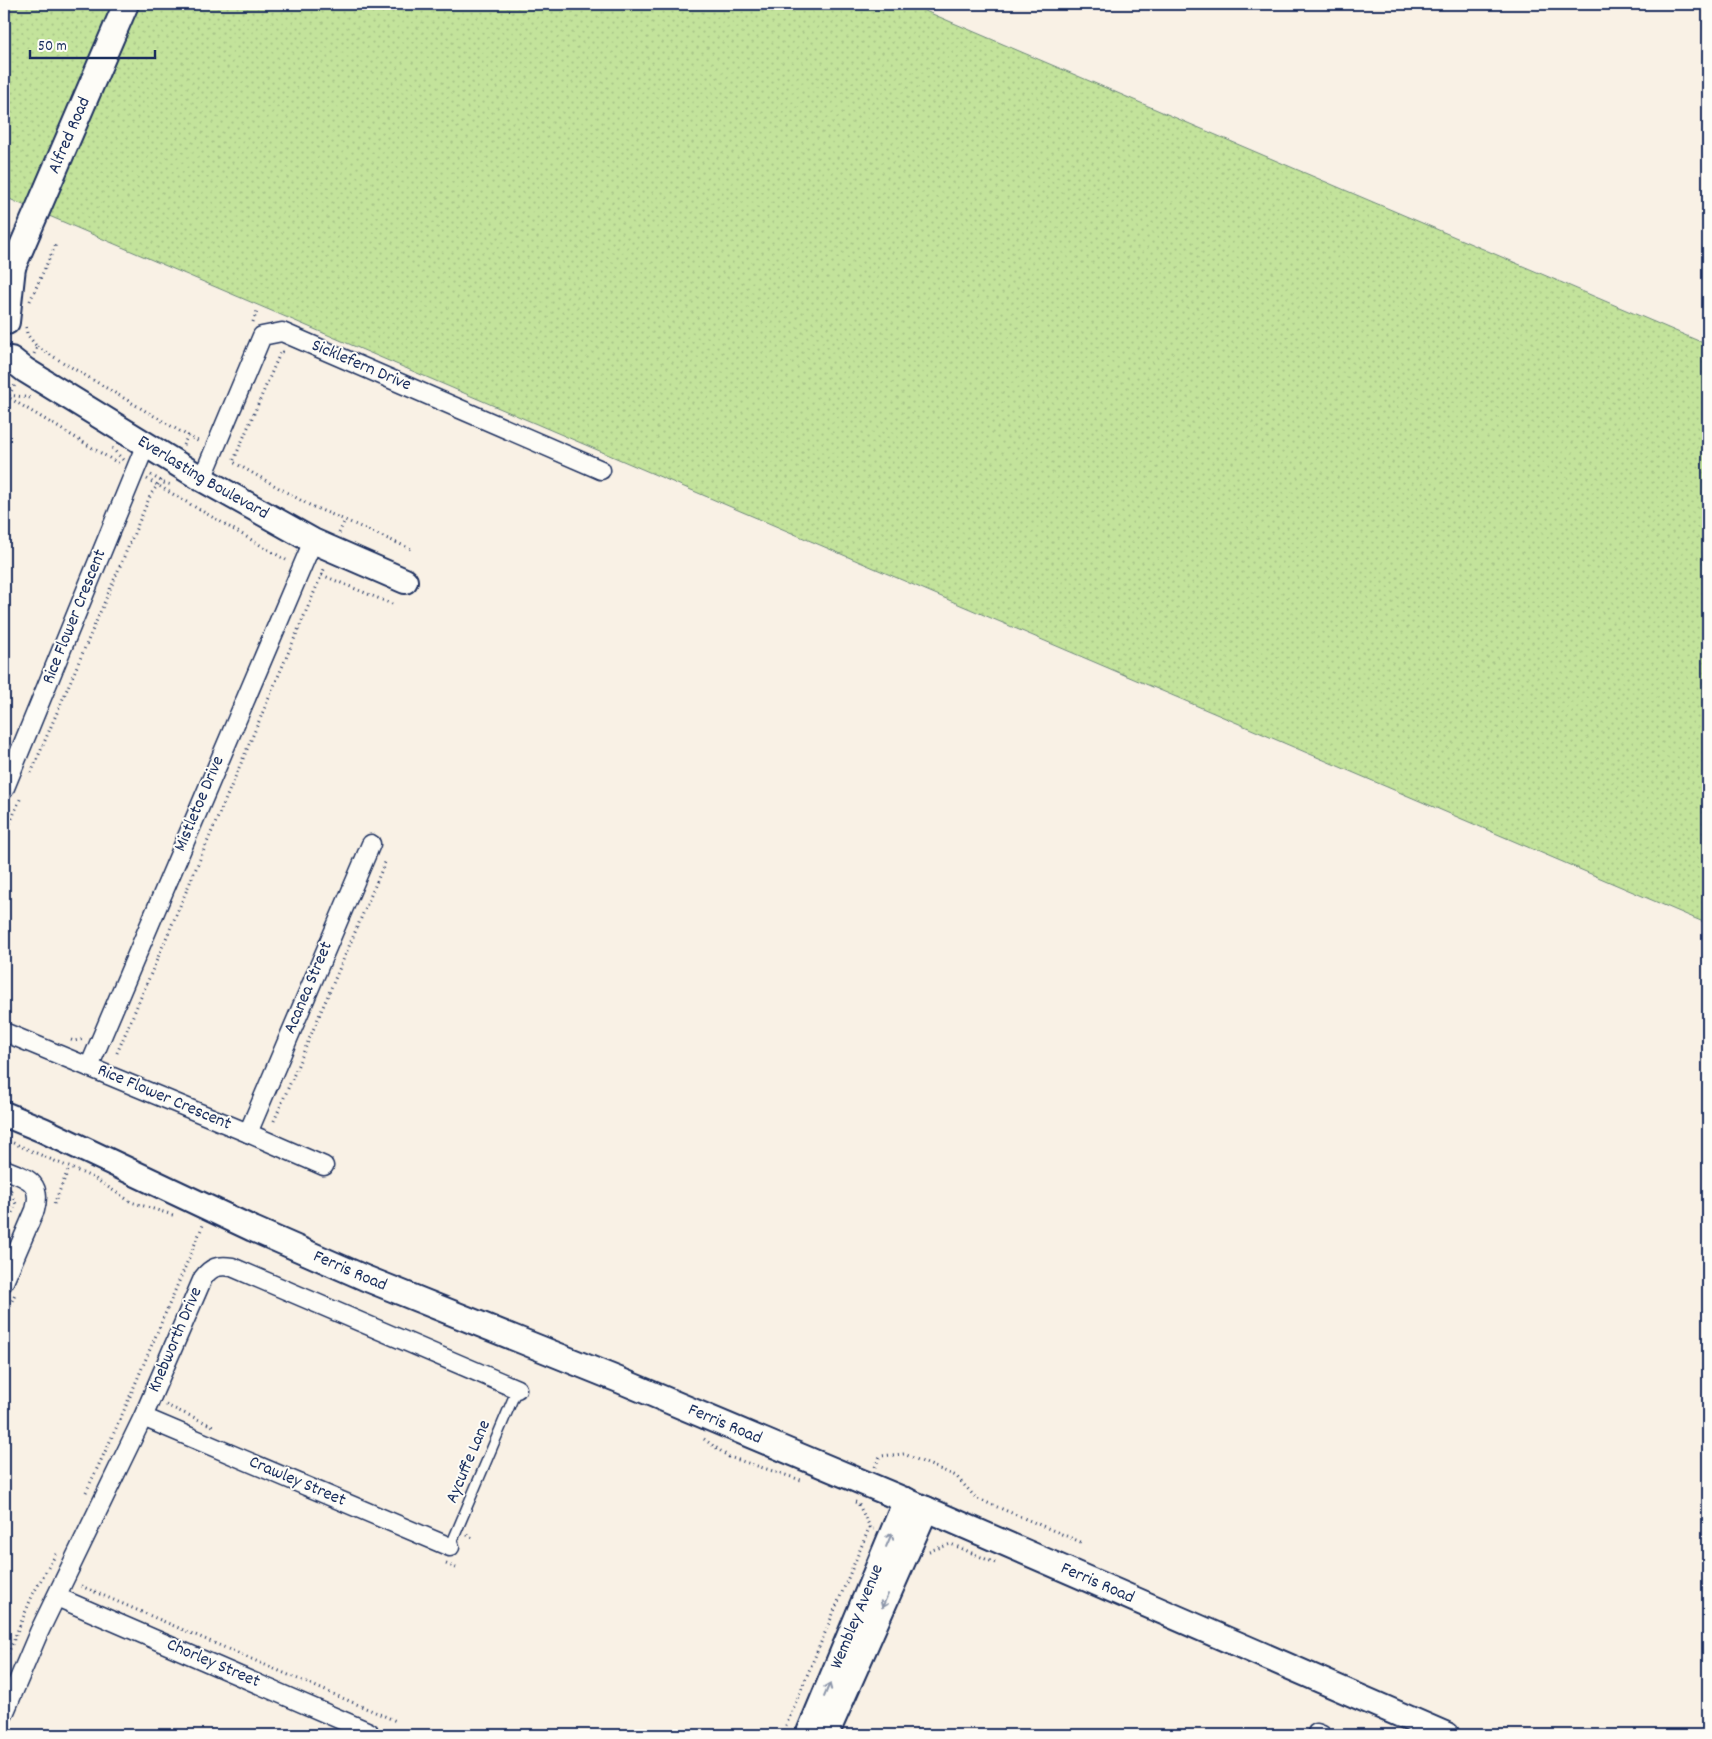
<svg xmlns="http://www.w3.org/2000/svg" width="1712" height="1739" font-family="Dekko,sans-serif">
<defs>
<pattern id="grass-dots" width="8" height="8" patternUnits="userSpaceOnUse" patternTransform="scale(1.25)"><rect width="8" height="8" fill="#c3e39b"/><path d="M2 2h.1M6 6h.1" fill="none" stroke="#a7c388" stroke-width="1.8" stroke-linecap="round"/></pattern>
</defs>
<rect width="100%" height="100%" fill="#f9f1e5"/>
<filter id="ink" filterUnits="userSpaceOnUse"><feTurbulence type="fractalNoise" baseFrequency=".02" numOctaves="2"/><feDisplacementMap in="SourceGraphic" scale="10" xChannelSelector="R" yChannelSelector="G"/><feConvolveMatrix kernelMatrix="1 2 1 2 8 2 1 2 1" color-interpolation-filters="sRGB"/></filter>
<g filter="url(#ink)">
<!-- grass -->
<path fill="url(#grass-dots)" stroke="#6f897c" d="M4,4H909L1708,345V924L7,198L4,205Z"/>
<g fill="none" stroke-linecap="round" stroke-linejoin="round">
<!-- lane casing -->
<g stroke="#1b2f5e" stroke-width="12">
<path id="lane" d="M450,1547L517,1389"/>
</g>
<!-- street casing -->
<g stroke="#1b2f5e" stroke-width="21">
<g id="street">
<path d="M202,479L262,336L282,332L601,470"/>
<path d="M4,790L146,444"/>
<path d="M4,1032L248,1133L324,1166"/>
<path d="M89,1067L313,541"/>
<path d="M248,1133L371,844"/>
<path d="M4,1169C26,1178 43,1181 35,1210L4,1282"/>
<path d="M143,1417L450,1547"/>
<path d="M57,1597L369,1732"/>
<path d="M4,1714L39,1632L143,1417L203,1278C211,1267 218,1265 232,1267L517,1389"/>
<path d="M1317,1733L1322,1735"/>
</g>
</g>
<!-- secondary casing -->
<g stroke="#1b2f5e" stroke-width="28">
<g id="secondary">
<path id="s1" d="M4,280L13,267L126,4"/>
<path d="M7,322L13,267"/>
<path id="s2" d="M11,359L25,370L202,479L313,541L405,581"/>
<path id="s3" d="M4,1114L43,1130L253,1229L365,1278L619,1380L926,1509L1447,1735"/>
<path id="s4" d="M808,1735L906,1500"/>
<path d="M826,1735L926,1509"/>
</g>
</g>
<!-- path -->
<g stroke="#1b2f5e" stroke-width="3" stroke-dasharray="1 4" stroke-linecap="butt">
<path d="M30,301L56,244"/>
<path d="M253,322L258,308"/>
<path d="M26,327L27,334L37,347L34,354"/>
<path d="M37,347L188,436"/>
<path d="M283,352L281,351L233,462L311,506L345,520"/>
<path d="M9,395L31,398"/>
<path d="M4,396L9,395L15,385"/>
<path d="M6,396L121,465"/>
<path d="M183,445L188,436L200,442"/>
<path d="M112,448L123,460"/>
<path d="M151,475L164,483L172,485"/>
<path d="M147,479L286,560"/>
<path d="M339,533L345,520L411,549"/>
<path d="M322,575L392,604"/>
<path d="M31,773L151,494L163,478"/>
<path d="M4,837L21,797"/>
<path d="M4,1012L12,1015"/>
<path d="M71,1040L74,1041L84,1039"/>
<path d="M117,1053L325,567"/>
<path d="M274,1121L386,860"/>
<path d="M4,1139L94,1178L131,1202L176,1216"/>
<path d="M54,1204L69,1168"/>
<path d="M4,1231L16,1204L10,1191L12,1189"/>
<path d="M4,1319L15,1294"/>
<path d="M166,1405L213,1426"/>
<path d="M704,1439L729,1457L801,1480"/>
<path d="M875,1467L880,1456L904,1454L956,1476L976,1498L1083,1543"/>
<path d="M86,1492L119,1422L203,1225"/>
<path d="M855,1502L858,1503L871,1529H874"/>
<path d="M467,1535L475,1539"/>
<path d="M929,1551L951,1544L995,1563"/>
<path d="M446,1564L456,1568"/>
<path d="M81,1586L396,1721"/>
<path d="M4,1663L33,1594L56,1554"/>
<path d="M12,1735L16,1727"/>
<path d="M782,1735L870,1526"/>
</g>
<!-- lane -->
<use href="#lane" stroke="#fdfcf7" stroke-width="9"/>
<!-- street -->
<use href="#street" stroke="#fdfcf7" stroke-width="18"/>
<!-- secondary -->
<use href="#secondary" stroke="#fdfcf7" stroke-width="24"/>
</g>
<!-- one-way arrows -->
<defs><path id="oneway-shaft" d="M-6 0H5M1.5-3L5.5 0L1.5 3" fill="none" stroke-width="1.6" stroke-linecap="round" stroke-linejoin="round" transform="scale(1.25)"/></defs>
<g stroke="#8c96aa">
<use href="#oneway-shaft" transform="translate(889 1540) rotate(-67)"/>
<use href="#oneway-shaft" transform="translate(885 1601) rotate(114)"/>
<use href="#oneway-shaft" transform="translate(827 1690) rotate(-67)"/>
</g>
</g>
<g text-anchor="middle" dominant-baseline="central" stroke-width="4" stroke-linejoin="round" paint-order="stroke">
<!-- street labels -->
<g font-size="18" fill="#1b2f5e" stroke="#fdfcf7">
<text stroke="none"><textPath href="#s1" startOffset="159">Alfred Road</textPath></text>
<text transform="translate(361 366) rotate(23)">Sicklefern Drive</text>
<text stroke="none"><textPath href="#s2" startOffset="226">Everlasting Boulevard</textPath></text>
<text transform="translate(75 617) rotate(-68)">Rice Flower Crescent</text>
<text transform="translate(200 804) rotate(-67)">Mistletoe Drive</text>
<text transform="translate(309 988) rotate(-67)">Acanea Street</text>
<text transform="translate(164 1098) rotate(23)">Rice Flower Crescent</text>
<text stroke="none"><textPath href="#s3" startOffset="380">Ferris Road</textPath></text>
<text transform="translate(176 1340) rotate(-67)">Knebworth Drive</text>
<text stroke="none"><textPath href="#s3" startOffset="785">Ferris Road</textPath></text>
<text transform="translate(469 1462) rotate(-67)">Aycuffe Lane</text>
<text transform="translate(297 1482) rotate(23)">Crawley Street</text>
<text stroke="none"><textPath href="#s3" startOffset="1190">Ferris Road</textPath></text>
<text stroke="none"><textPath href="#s4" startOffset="128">Wembley Avenue</textPath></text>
<text transform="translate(213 1664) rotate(23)">Chorley Street</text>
</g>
</g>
<!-- margin -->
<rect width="1712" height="1739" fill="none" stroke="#fdfcf7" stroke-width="20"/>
<rect x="10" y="10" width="1692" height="1719" fill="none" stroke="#1b2f5e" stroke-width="2" filter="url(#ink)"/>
<!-- scale -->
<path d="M30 50v8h125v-8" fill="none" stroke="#1b2f5e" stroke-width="2.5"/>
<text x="38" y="50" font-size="15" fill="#1b2f5e" stroke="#fdfcf7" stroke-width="4" paint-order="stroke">50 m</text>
</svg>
